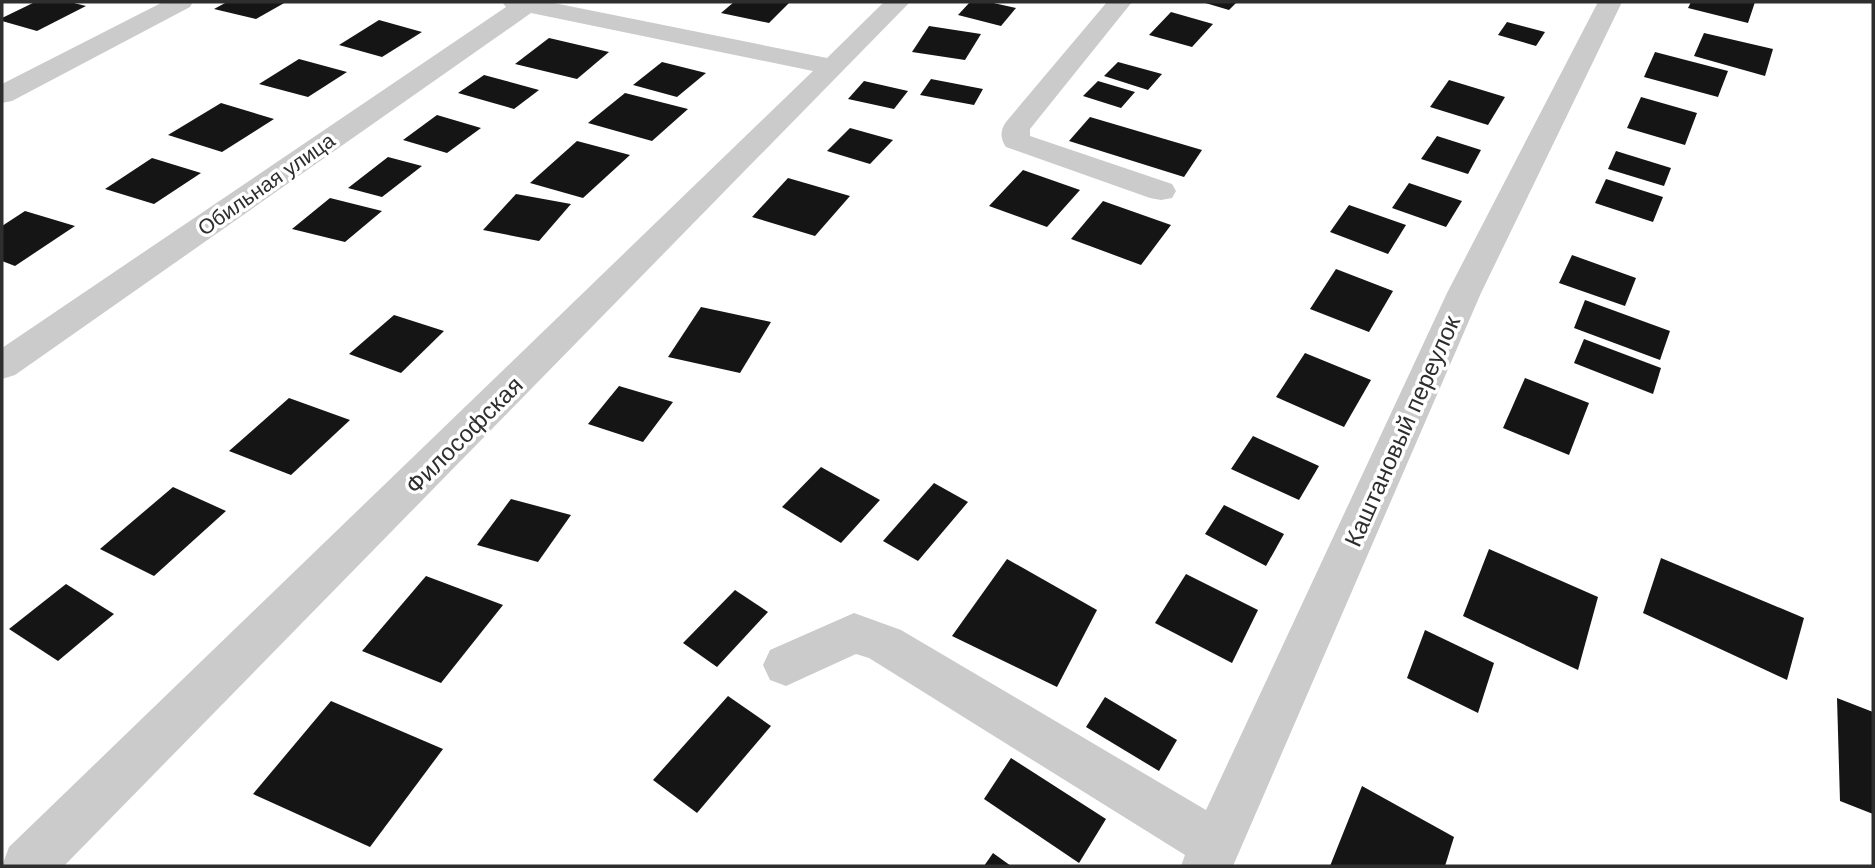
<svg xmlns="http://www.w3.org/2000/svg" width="1875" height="868" font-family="Helvetica,sans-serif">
<rect width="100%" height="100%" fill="#fff"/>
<!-- building -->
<g fill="#151515">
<path d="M35,2H70L86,6L37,31L2,21V18Z"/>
<path d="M227,2H286L256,19L214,9Z"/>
<path d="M734,2H790L769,23L721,13Z"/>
<path d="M970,2H989L1016,8L1001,26L958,15Z"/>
<path d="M1202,2H1237L1229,10Z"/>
<path d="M1691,2H1755L1748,23L1688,8Z"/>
<path d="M1171,12L1213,24L1192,47L1149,35Z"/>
<path d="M379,20L422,32L382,57L339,45Z"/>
<path d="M1507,22L1545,32L1536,46L1498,35Z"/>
<path d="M929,26L981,34L965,60L912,52Z"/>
<path d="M1704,33L1773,49L1765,76L1694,56Z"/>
<path d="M549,38L609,52L577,79L515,64Z"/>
<path d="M1655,52L1728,71L1718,97L1644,77Z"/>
<path d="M299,59L347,72L308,97L259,84Z"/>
<path d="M662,62L706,73L677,97L633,85Z"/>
<path d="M1118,62L1162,74L1148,90L1104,76Z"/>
<path d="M484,75L539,90L514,109L458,93Z"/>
<path d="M931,79L983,89L974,105L920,95Z"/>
<path d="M1449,80L1505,97L1488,125L1430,107Z"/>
<path d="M864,81L908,91L894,109L848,99Z"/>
<path d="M1098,81L1135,92L1121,108L1083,96Z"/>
<path d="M625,93L688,109L652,141L588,123Z"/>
<path d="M1641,97L1697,113L1685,145L1627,128Z"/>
<path d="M221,103L274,119L222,152L168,135Z"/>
<path d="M437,115L481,128L447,153L403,140Z"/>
<path d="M1090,117L1202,150L1184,177L1069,141Z"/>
<path d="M850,128L893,140L870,164L827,151Z"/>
<path d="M1437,136L1481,150L1468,174L1421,159Z"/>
<path d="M577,141L630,155L583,198L530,183Z"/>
<path d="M1616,151L1671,168L1664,186L1608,169Z"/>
<path d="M388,157L422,166L382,197L348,188Z"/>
<path d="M152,158L201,173L154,204L105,189Z"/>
<path d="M1023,170L1080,190L1047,227L989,206Z"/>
<path d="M788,178L850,196L815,236L752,217Z"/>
<path d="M1606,179L1663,197L1653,222L1595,203Z"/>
<path d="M1409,183L1462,201L1446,227L1392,208Z"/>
<path d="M516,194L571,204L539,241L483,230Z"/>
<path d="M330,198L382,211L345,242L292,229Z"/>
<path d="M1103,201L1171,225L1141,265L1071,239Z"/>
<path d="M1349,205L1406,225L1388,254L1330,232Z"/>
<path d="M25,211L75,226L15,266L2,261V226Z"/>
<path d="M1572,255L1636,278L1625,306L1559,283Z"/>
<path d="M1336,269L1393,291L1369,332L1310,309Z"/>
<path d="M1585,300L1670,331L1660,360L1574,328Z"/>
<path d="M701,307L771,322L740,373L668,357Z"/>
<path d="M394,315L444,331L401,373L349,354Z"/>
<path d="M1584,339L1661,368L1653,394L1574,363Z"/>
<path d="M1305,353L1371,380L1344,427L1276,397Z"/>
<path d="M1525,378L1589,403L1569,455L1503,428Z"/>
<path d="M619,386L673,402L643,442L588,424Z"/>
<path d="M289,398L350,420L291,475L229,451Z"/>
<path d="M1253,436L1319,466L1299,500L1231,469Z"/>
<path d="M821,467L880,500L841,543L782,507Z"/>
<path d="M934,483L968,502L918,561L883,541Z"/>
<path d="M173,487L226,511L154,576L100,549Z"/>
<path d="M511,499L571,515L538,562L477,545Z"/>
<path d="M1224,505L1284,534L1266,566L1205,534Z"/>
<path d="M1489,549L1598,597L1578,670L1463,616Z"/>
<path d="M1661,558L1804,618L1787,680L1643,613Z"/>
<path d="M1007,559L1097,610L1057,687L952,636Z"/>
<path d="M1186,574L1258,610L1232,663L1155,623Z"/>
<path d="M426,576L503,605L441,683L362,651Z"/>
<path d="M66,584L114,614L58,661L9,629Z"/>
<path d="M735,590L768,612L717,667L683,643Z"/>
<path d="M1425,630L1494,663L1478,713L1407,678Z"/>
<path d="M728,696L771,726L697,813L653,780Z"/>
<path d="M1105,697L1177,740L1159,771L1086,727Z"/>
<path d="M1837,698L1873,712V814L1840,801Z"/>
<path d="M331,701L443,749L370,847L253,794Z"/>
<path d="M1011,758L1106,819L1079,863L984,799Z"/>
<path d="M1362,786L1454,837L1445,866H1330Z"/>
<path d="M993,853L1011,866H984Z"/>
</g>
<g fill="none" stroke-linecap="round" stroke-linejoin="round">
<!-- minor -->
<g fill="#cbcbcb" fill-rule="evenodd">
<path d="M163,2H193L190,7L12,101L2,103V84Z"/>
<path d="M502,2H549L827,58L884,2H910L64,866H2L9,847L813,71L531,13L15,375L2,379V348L506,7Z"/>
<path d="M1107,2H1132L1030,129V136L1172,184L1176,191L1172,198L1161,200L1150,198L1006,147C1000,139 1000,130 1006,122Z"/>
<path d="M1598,2H1622L1481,293L1233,866H1181L1185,855L869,658L856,654L786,686L770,680L763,665L770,650L854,613L901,630L1206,810L1447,293Z"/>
</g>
</g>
<g text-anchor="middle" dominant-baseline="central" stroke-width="7" stroke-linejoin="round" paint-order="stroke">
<!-- far-street labels -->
<g font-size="21" fill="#2e2e2e" stroke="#fff">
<text transform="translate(266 184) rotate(-35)">Обильная улица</text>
</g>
<!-- street labels -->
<g font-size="24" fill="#2e2e2e" stroke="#fff">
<text transform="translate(1402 431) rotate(-66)">Каштановый переулок</text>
<text transform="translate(464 435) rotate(-45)">Философская</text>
</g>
</g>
<!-- border -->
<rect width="1875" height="868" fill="none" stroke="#2e2e2e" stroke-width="7"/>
</svg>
